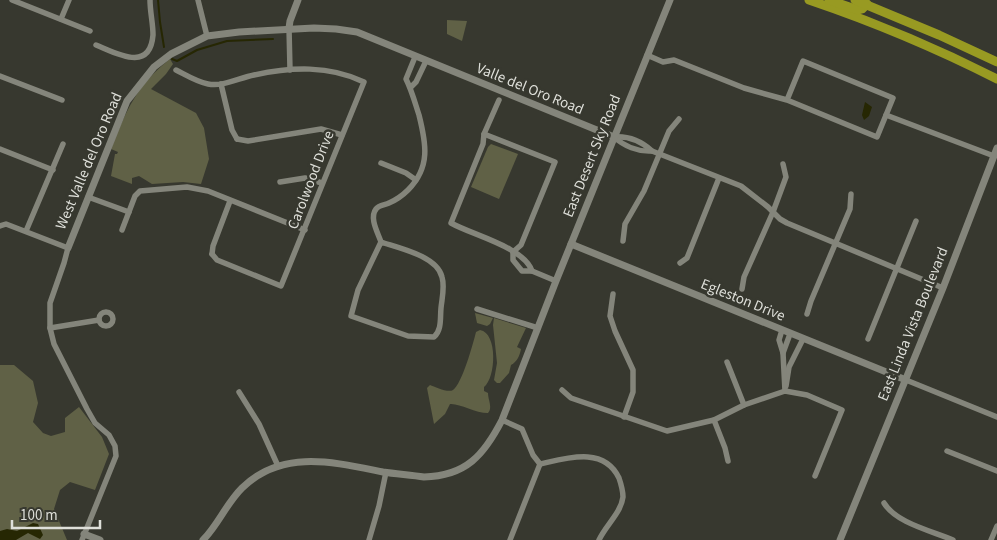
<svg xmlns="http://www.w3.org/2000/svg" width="997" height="540" font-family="'Source Sans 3',sans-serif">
<rect width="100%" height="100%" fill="#37382f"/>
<!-- green -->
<g fill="#606146">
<path d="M447,20L467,21L462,41L447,34Z"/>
<path d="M170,59L173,64L166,74L151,89L196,113L204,128L209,159L201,184L183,182L152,184L139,176L132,178V184L111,176L115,154H117L118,152L111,149C126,111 136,86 170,59Z"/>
<path d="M491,144L518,154L499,199L471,187L488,147Z"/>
<path d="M475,313L493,318L490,324L487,326L477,323Z"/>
<path d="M494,318L526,328L517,347L521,349C520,355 517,362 511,365L509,373L500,383H497L494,380L497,363L493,325Z"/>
<path d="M480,330C498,333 496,378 484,387V391L488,393C488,400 493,408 488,413C475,413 459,403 450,404L445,414L434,424L427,388L430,385C435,387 448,393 453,390C462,384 473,344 476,332Z"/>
<path d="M0,365H14L33,381L38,403L33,422L43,433L51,436L65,432V418L79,407L102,437L109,454L95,490L70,482L60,490L54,509L67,540H0Z"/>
</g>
<!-- water -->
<g fill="#262703">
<path d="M865,102L872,107L869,116L864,120L862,115Z"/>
<path d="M33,523L38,524L43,535L40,539L28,533L16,540H0V531L7,529L17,531Z"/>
</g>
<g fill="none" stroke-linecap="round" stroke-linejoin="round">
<!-- stream -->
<g stroke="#262703" stroke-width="2">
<path d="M158,0L160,22L164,47"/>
<path d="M172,59L177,61L197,50L227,41L273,39"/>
</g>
<!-- minor -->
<g stroke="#84857b" stroke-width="5.5">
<path d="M12,0L90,31"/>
<path d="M198,0L207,36"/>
<path d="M61,19L69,0"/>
<path d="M289,28L290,70"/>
<path d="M96,45C116,53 150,73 153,35C153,23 150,12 150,0"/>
<path d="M647,55L663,62L674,60L744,88L787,100L877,137L893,98L803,61L787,100"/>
<path d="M176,70C186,75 197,82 208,84C223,87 239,78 254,75C291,67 329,65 364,82L281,286L217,260L212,254"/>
<path d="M0,76L62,100"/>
<path d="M221,84L232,130L237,139"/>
<path d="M411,87L416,82L426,61"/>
<path d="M499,100L484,134L483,144L451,223C472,235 524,247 532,271"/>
<path d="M886,115L994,156"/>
<path d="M484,134L555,162L521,245L513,252"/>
<path d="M614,137C628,136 641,141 652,151L741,186L768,207L780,219L787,223L943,288"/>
<path d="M614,137C624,146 638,152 652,151"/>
<path d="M237,139L248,141L321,129L342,135"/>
<path d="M0,149L53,170"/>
<path d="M381,163L406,173L416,180"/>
<path d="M280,182L305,178L322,183"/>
<path d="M88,197L129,212"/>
<path d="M0,226L6,224L68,248L64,263L50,303V328L54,344L87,409L95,423L109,435L115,446L116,456L82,540"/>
<path d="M122,230L135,196L140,191L187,187L208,191L305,230"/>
<path d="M26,231L63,144"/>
<path d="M623,241L625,224L644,191L669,131L679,119"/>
<path d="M381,242C399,248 437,256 442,277C445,287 442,298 441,308C440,318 442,330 434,337L408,336L351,316L358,290Z"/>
<path d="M381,242C378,233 369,218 376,209C379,205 385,205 389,203C396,200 403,195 408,190C431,167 426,143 419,115C415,103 412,91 406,79L415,57"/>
<path d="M513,252V260L522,271H532L556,281"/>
<path d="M212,254L213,246L230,201"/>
<path d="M680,263L687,258L719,178"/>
<path d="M742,289L744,277L773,212L786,177L783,164"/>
<path d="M613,294L610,316L615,331L633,370V392L624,417"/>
<path d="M477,309L538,328"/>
<circle cx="106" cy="319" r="7"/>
<path d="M807,314L811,301L850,209L851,194"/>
<path d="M50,328L99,320"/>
<path d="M782,330L779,340L783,353"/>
<path d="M868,339L916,221"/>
<path d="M727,362L744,405"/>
<path d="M906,380L997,417"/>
<path d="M786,386L789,367L803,339"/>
<path d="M562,390L571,398L667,431L714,420L744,405L785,391L807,395L842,410L815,476"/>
<path d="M785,391L783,353L790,334"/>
<path d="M239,392L259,424L278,466"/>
<path d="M502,420L522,429L533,455L540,464"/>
<path d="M714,420L725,448L728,461"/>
<path d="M947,451L997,471"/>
<path d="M540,464C567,458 604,446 619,478C621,484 623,490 623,497C621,513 606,525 599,540"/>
<path d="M884,503C896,523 932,531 953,540"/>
<path d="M369,540L379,506L386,472"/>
<path d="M510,540L540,464"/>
<path d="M991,540L997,526"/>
</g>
<!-- tertiary -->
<g stroke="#84857b" stroke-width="7">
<path d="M289,28L290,21L298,0"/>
<path d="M571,244L906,380"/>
<path d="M68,248L127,101L154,67L171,54L207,36L239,32L314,28L336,29L357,32L614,137"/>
<path d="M84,534L100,540"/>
<path d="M203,540C218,525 226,504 242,488C282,449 333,462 383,472C396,474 411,475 424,477C466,476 484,455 502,420L556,281L670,0"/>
<path d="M840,540L943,288L997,148"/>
</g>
<!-- trunk -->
<g stroke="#989a22" stroke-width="9">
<path d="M809,0C874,22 936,48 997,79"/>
<path d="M829,0L858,10L862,9L867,4"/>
<path d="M855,0L939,35L997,62"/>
</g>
</g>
<g text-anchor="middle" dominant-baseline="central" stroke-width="5" stroke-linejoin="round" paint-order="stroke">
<!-- street labels -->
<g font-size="15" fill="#dedfd9" stroke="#37382f">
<text transform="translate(530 89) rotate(22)">Valle del Oro Road</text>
<text transform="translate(592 156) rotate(-68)">East Desert Sky Road</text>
<text transform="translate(89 161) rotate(-67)">West Valle del Oro Road</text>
<text transform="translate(311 180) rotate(-69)">Carolwood Drive</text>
<text transform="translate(743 300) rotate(22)">Egleston Drive</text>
<text transform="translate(913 324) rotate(-68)">East Linda Vista Boulevard</text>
</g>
</g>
<!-- scale -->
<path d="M12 520v8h88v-8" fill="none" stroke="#dedfd9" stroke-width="2.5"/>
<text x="20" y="520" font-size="15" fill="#dedfd9" stroke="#37382f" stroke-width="4" paint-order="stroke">100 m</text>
</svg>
